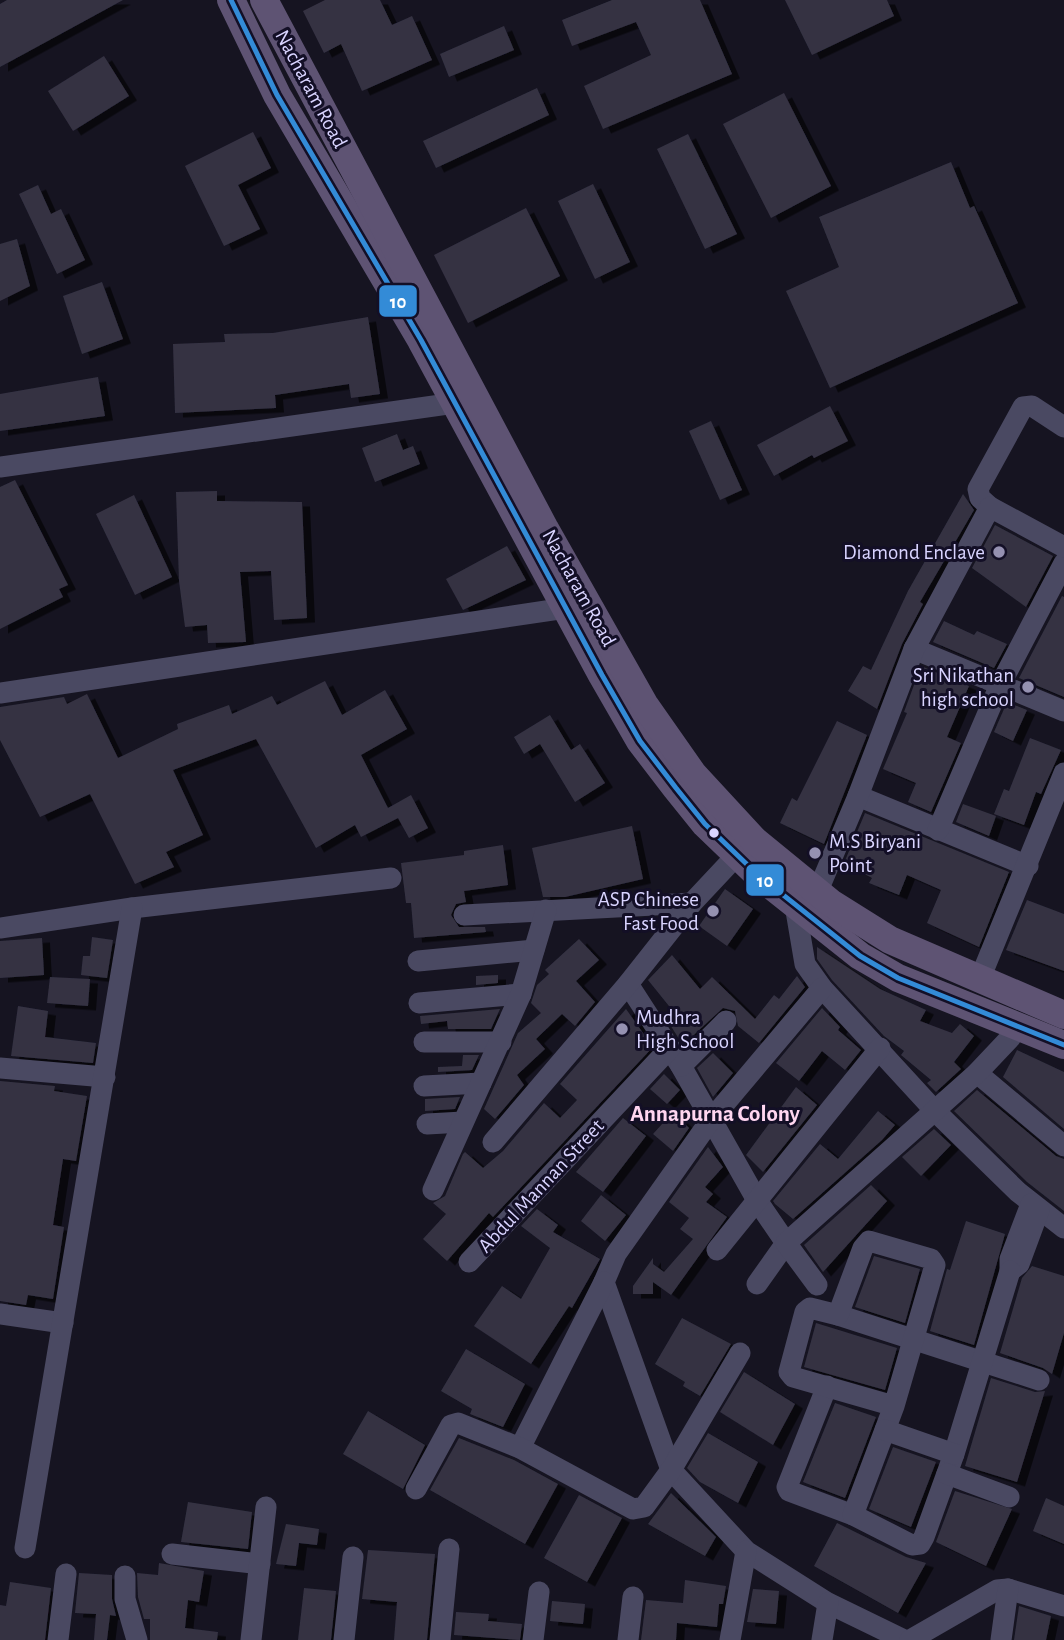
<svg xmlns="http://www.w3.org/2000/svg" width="1064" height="1640" font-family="'Alegreya Sans',sans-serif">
<defs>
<filter id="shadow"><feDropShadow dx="8" dy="4.5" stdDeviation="0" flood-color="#0009"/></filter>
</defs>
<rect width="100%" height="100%" fill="#161421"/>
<!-- building -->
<g fill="#343243" filter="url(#shadow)">
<path d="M7,0H123L0,67V4Z"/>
<path d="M325,0H380L392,25L412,16L432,60L362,91L341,44L324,53L303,11Z"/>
<path d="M612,0H700L732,74L603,129L584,86L651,55L636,22L572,46L562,20Z"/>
<path d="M785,0H887L894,16L812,55Z"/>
<path d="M504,26L514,50L449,77L440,54Z"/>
<path d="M104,56L129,96L73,131L48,91Z"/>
<path d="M537,88L549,115L436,168L423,141Z"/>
<path d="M784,93L831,186L771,218L723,124Z"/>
<path d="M253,132L271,168L238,185L260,229L224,246L185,166Z"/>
<path d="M688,134L737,234L705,249L657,149Z"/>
<path d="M951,162L970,208L974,206L1018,303L830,388L786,291L839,267L819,217Z"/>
<path d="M593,184L630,262L595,279L558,201Z"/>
<path d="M38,185L51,214L61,209L85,260L57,274L19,194Z"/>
<path d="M526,208L560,276L468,323L434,255Z"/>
<path d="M17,239L30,286L0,301V244Z"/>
<path d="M102,282L123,339L82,354L63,296Z"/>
<path d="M368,317L380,394L351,398L349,384L275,395L276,408L175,413L173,344L225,342L224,334L273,333Z"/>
<path d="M98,377L105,416L0,431V394Z"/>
<path d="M830,406L848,441L814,458L812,455L774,476L757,445Z"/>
<path d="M711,421L742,490L720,500L689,431Z"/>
<path d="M397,434L403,450L413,446L420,464L375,482L362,448Z"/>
<path d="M15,480L68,585L59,589L63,597L0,629V487Z"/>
<path d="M217,491V501L302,502L307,618L274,620L271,571L240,572L246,642L208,643L207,625L185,627L179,581L176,492Z"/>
<path d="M963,494L974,510L920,602L923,604L902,644L877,709L848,691L863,666L871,670L908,591Z"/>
<path d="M134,495L172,577L135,595L96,514Z"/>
<path d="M995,525L1053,556L1026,607L972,568Z"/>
<path d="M507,546L526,580L463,610L446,579Z"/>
<path d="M1062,596L1064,597V697L1019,678Z"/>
<path d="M944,621L974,635L977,631L1007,644L994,668L933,642Z"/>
<path d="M921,666L969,686L947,737L961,743L931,812L908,802L916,783L883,769L907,713L904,712Z"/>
<path d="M325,681L342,715L385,690L407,729L361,755L388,808L411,795L428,828L409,838L398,818L361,837L355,825L316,848L256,739L173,770L203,835L166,852L174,867L135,884L90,794L40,817L0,740V707L64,697L67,704L87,694L118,758L178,729L177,724L229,705L232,714L272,696L277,705Z"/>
<path d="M1007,702L1027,710L1013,741L994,732Z"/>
<path d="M550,715L571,750L580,744L605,783L575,802L540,744L524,754L514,737Z"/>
<path d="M837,721L867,735L824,844L780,823L792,798L797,801Z"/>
<path d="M1030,738L1061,750L1041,794L1036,792L1024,825L994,814L1004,789L1009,791Z"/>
<path d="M963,804L996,816L989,836L956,822Z"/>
<path d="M865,813L1009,872L979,947L927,923L941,890L907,875L899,895L869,883L872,878L844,863Z"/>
<path d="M632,826L643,879L565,897H543L532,848Z"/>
<path d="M503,845L508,885L464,891L466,902L456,904L451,915L459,927H485L486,932L414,938L411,903H406L401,863L464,855V851Z"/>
<path d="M725,889L753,909L727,946L699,926Z"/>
<path d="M1027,900L1064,914V971L1006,950Z"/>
<path d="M92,937L113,940L107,978L81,975L83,956H90Z"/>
<path d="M42,938L44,975L0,978V941Z"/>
<path d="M579,939L599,960L576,981L595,1002L575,1026L562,1014L536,1039L545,1049L517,1075L524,1085L495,1119L484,1109L518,1033L541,1013L531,1003L537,985L549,974L545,970Z"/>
<path d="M817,947L880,989L926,1010L920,1021L952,1033L960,1024L974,1036L954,1062L961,1069L936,1092L927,1083L931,1080L901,1055L904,1051L884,1036L832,980L817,959Z"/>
<path d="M672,955L700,989L712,977L755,1019L774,995L779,999L797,976L805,987L759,1043L738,1026L735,1011L723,1008L683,1045L665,1017L673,1011L648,980Z"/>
<path d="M498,975V983L476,985V976Z"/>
<path d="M50,977L90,979L88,1006L47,1003Z"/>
<path d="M18,1006L48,1011L45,1037L96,1043L93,1063L11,1056Z"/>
<path d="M822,1008L840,1027L838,1030L861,1050L845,1070L822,1051L799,1081L776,1063Z"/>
<path d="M500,1009L491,1029H448L447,1021L421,1024L420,1016Z"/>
<path d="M626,1009L653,1047L493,1217L489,1213L447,1261L423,1239L446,1214L433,1203L445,1196L463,1154L465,1152L483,1168L503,1151L544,1103L560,1118L577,1100L560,1084Z"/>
<path d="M1017,1050L1064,1072V1129L1003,1077Z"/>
<path d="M713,1053L733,1073L713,1097L697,1068Z"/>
<path d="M463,1055H479L472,1070L438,1072V1067L462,1066Z"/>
<path d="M664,1074L680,1090L667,1104L650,1089Z"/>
<path d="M0,1081L55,1086L54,1091L87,1096L76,1161L63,1159L53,1225L64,1227L53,1299L28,1295L26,1305L0,1301Z"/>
<path d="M796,1087L817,1105L763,1172L746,1155Z"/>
<path d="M977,1090L1056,1156L1064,1159V1211L1027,1182L954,1111Z"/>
<path d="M460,1097L455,1109L425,1111V1099Z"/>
<path d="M878,1111L895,1125L882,1140L793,1219L775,1204L773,1201L820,1144L838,1159Z"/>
<path d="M673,1112L689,1128L673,1151L653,1134Z"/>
<path d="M623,1118L646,1136L603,1192L576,1172Z"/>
<path d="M934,1129L951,1145L921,1176L902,1157Z"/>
<path d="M708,1147L723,1167L705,1187L713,1194L706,1202L727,1217L671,1295L653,1282V1294H633V1286L653,1258V1264L664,1272L693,1239L680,1229L689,1218L669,1202Z"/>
<path d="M871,1185L887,1201L823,1272L804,1245Z"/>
<path d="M601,1195L626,1215L605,1241L581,1221Z"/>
<path d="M537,1209L558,1225L553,1232L600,1259L572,1308L569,1306L531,1364L474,1326L502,1286L521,1299L550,1248L521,1226Z"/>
<path d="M966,1221L1005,1234L974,1345L930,1331L947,1269L950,1270Z"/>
<path d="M874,1256L920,1269L905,1323L855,1307Z"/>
<path d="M1032,1266L1064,1276V1333L1052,1374L1043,1368L1000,1353L1022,1278Z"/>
<path d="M682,1318L731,1344L700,1396L683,1386L685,1382L655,1364Z"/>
<path d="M816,1323L897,1348L885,1390L804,1367Z"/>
<path d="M466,1349L525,1384L503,1427L470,1414L472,1409L441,1391Z"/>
<path d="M744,1372L795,1404L773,1445L720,1412Z"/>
<path d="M991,1378L1035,1392L1045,1391L1017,1482L965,1466Z"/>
<path d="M835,1403L876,1417L845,1498L803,1482Z"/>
<path d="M368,1411L425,1445L403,1489L343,1454Z"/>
<path d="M708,1433L758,1462L738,1503L700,1482L687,1468Z"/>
<path d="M459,1438L514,1460L558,1484L525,1544L430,1490Z"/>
<path d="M893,1447L936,1462L911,1527L869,1509Z"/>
<path d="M955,1491L1012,1509L986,1566L936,1542Z"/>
<path d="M671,1493L716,1537L705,1556L648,1524Z"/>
<path d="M579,1495L622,1518L587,1582L544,1558Z"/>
<path d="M1046,1498L1064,1506V1544L1033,1531Z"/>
<path d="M188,1502L252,1512L248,1549L181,1542Z"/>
<path d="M837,1523L906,1557L926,1563L898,1613L814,1566Z"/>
<path d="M286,1524L319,1529L317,1545L299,1543L296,1566L276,1564Z"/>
<path d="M368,1550L435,1554L427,1640H394L397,1602L362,1599Z"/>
<path d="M159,1563L204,1571L199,1602L188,1600L185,1628L218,1632L217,1640H150V1619H144L138,1597L137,1573L158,1575Z"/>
<path d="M79,1573L112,1575V1599L116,1616L110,1615L107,1640H94L96,1614L75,1613Z"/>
<path d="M685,1580L726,1586L723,1604H719L717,1627L677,1623L676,1640H641L646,1600L683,1603Z"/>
<path d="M10,1582L51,1588L45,1640H0V1605L6,1606Z"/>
<path d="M304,1588L336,1591L331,1640H298Z"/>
<path d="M753,1589L779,1591L776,1624L747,1622Z"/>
<path d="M552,1601L585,1604L583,1624L550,1621Z"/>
<path d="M1019,1606L1051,1616L1046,1640H1014Z"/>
<path d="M456,1612L489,1614L488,1621L522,1624L520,1640L454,1635Z"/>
</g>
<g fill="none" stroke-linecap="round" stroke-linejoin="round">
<!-- minor -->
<g stroke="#4a4962" stroke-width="21">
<path d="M0,467L455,403"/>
<path d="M990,507L980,498L978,489L1023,407L1032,406L1064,427"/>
<path d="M914,649L1064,711"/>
<path d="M0,693L566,608L578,602"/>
<path d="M858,796L1028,866"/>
<path d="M938,830L999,687L1064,563"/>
<path d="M817,893L858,796L914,649L990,507L1064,547"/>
<path d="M795,905L805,964L822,988L935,1111L1018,1192L1064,1228"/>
<path d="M464,915L692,903"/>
<path d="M0,928L132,908L391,878"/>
<path d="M418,961L534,950"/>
<path d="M979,981L1064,773"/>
<path d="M628,984L681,1066L758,1202L786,1243L757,1284"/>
<path d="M822,988L710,1121L616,1254L604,1282L671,1470L746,1551L828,1603L904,1640"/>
<path d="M419,1003L521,994"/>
<path d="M424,1042H501"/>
<path d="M681,1066L726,1021"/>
<path d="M0,1068L105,1077"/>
<path d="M977,1073L1064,1146"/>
<path d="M424,1086L481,1083"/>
<path d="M427,1124L463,1122"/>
<path d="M493,1142L628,984L692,903L737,855"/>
<path d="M433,1190L521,994L546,910"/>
<path d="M1031,1204L1010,1259V1271L1019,1264L1039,1210"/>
<path d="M717,1250L880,1048"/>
<path d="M469,1262L670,1048"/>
<path d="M817,1285L786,1243L977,1073L1011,1037"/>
<path d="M0,1314L63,1323"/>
<path d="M838,1315L1039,1380"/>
<path d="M827,1386L787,1487L789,1491L853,1515"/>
<path d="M894,1406L793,1377L789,1372L805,1312L810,1308L838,1315L863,1248L869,1241L931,1259L935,1265L894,1406L853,1515L912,1545L920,1544L924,1537L954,1454L1010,1271"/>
<path d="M885,1430L954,1454"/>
<path d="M520,1448L604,1282"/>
<path d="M947,1474L1009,1497"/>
<path d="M416,1489L451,1425L458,1423L520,1448L633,1509L644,1507L671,1470L740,1353"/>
<path d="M25,1548L132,908"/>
<path d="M172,1554L260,1564"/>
<path d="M125,1576V1599L137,1640"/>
<path d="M58,1640L66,1574"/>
<path d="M251,1640L266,1507"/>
<path d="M344,1640L353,1557"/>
<path d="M440,1640L449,1549"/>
<path d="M533,1640L539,1592"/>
<path d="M628,1640L633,1597"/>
<path d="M730,1640L746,1551"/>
<path d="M822,1640L828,1603"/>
<path d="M910,1640L997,1590L1008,1589L1064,1606"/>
<path d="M1001,1640L1008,1589"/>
</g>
<!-- major -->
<g stroke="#5e5373" stroke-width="28">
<path d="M231,0L277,95L421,340L602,675L640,741L676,788L705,824L758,875L860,956L898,978L1064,1045"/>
<path d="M264,0L545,529L644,704L693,774L754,840L831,903L890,940L1064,1015"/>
</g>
<!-- bus-1 casing -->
<g stroke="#130f26" stroke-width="10">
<path id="bus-1" d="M231,0L277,95L421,340L602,675L640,741L676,788L705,824L758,875L860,956L898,978L1064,1045"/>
</g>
<!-- bus-1 -->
<use href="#bus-1" stroke="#338bd7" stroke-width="5"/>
</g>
<!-- markers -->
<g fill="#9591b1" stroke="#130f26" stroke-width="2.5">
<circle cx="999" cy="552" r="7"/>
<circle cx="1028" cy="687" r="7"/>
<circle cx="815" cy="853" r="7"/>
<circle cx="713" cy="911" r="7"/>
<circle cx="622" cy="1029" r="7"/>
</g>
<circle fill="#d9d4ff" stroke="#130f26" stroke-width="2.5" cx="714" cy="833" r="6"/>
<g text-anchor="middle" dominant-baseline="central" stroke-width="6" stroke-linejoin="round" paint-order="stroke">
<!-- street labels -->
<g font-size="21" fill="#d9d4ff" stroke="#130f26">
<text transform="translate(311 89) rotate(62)">Nacharam Road</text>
<text transform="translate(579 588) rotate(61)">Nacharam Road</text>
<text transform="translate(541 1186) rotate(-47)">Abdul Mannan Street</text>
</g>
<!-- poi labels -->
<g font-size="21" fill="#d9d4ff" stroke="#130f26" text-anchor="end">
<text x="985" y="552">Diamond Enclave</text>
<text x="1014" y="675">Sri Nikathan<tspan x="1014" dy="24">high school</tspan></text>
<text x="829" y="841" text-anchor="start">M.S Biryani<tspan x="829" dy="24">Point</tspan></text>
<text x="699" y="899">ASP Chinese<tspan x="699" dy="24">Fast Food</tspan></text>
<text x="636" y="1017" text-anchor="start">Mudhra<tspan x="636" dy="24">High School</tspan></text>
</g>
<!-- neighbourhood labels -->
<g font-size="23" font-weight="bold" fill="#ffd6f0" stroke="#130f26">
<text x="715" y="1114">Annapurna Colony</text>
</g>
</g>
<g stroke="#130f26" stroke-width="2.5">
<rect x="378" y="284" width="40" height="34" rx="7" fill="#338bd7"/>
<rect x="745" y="863" width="40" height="34" rx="7" fill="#338bd7"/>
</g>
<g font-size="19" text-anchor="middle" font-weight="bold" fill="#fff">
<text x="398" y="308">10</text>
<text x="765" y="887">10</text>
</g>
</svg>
